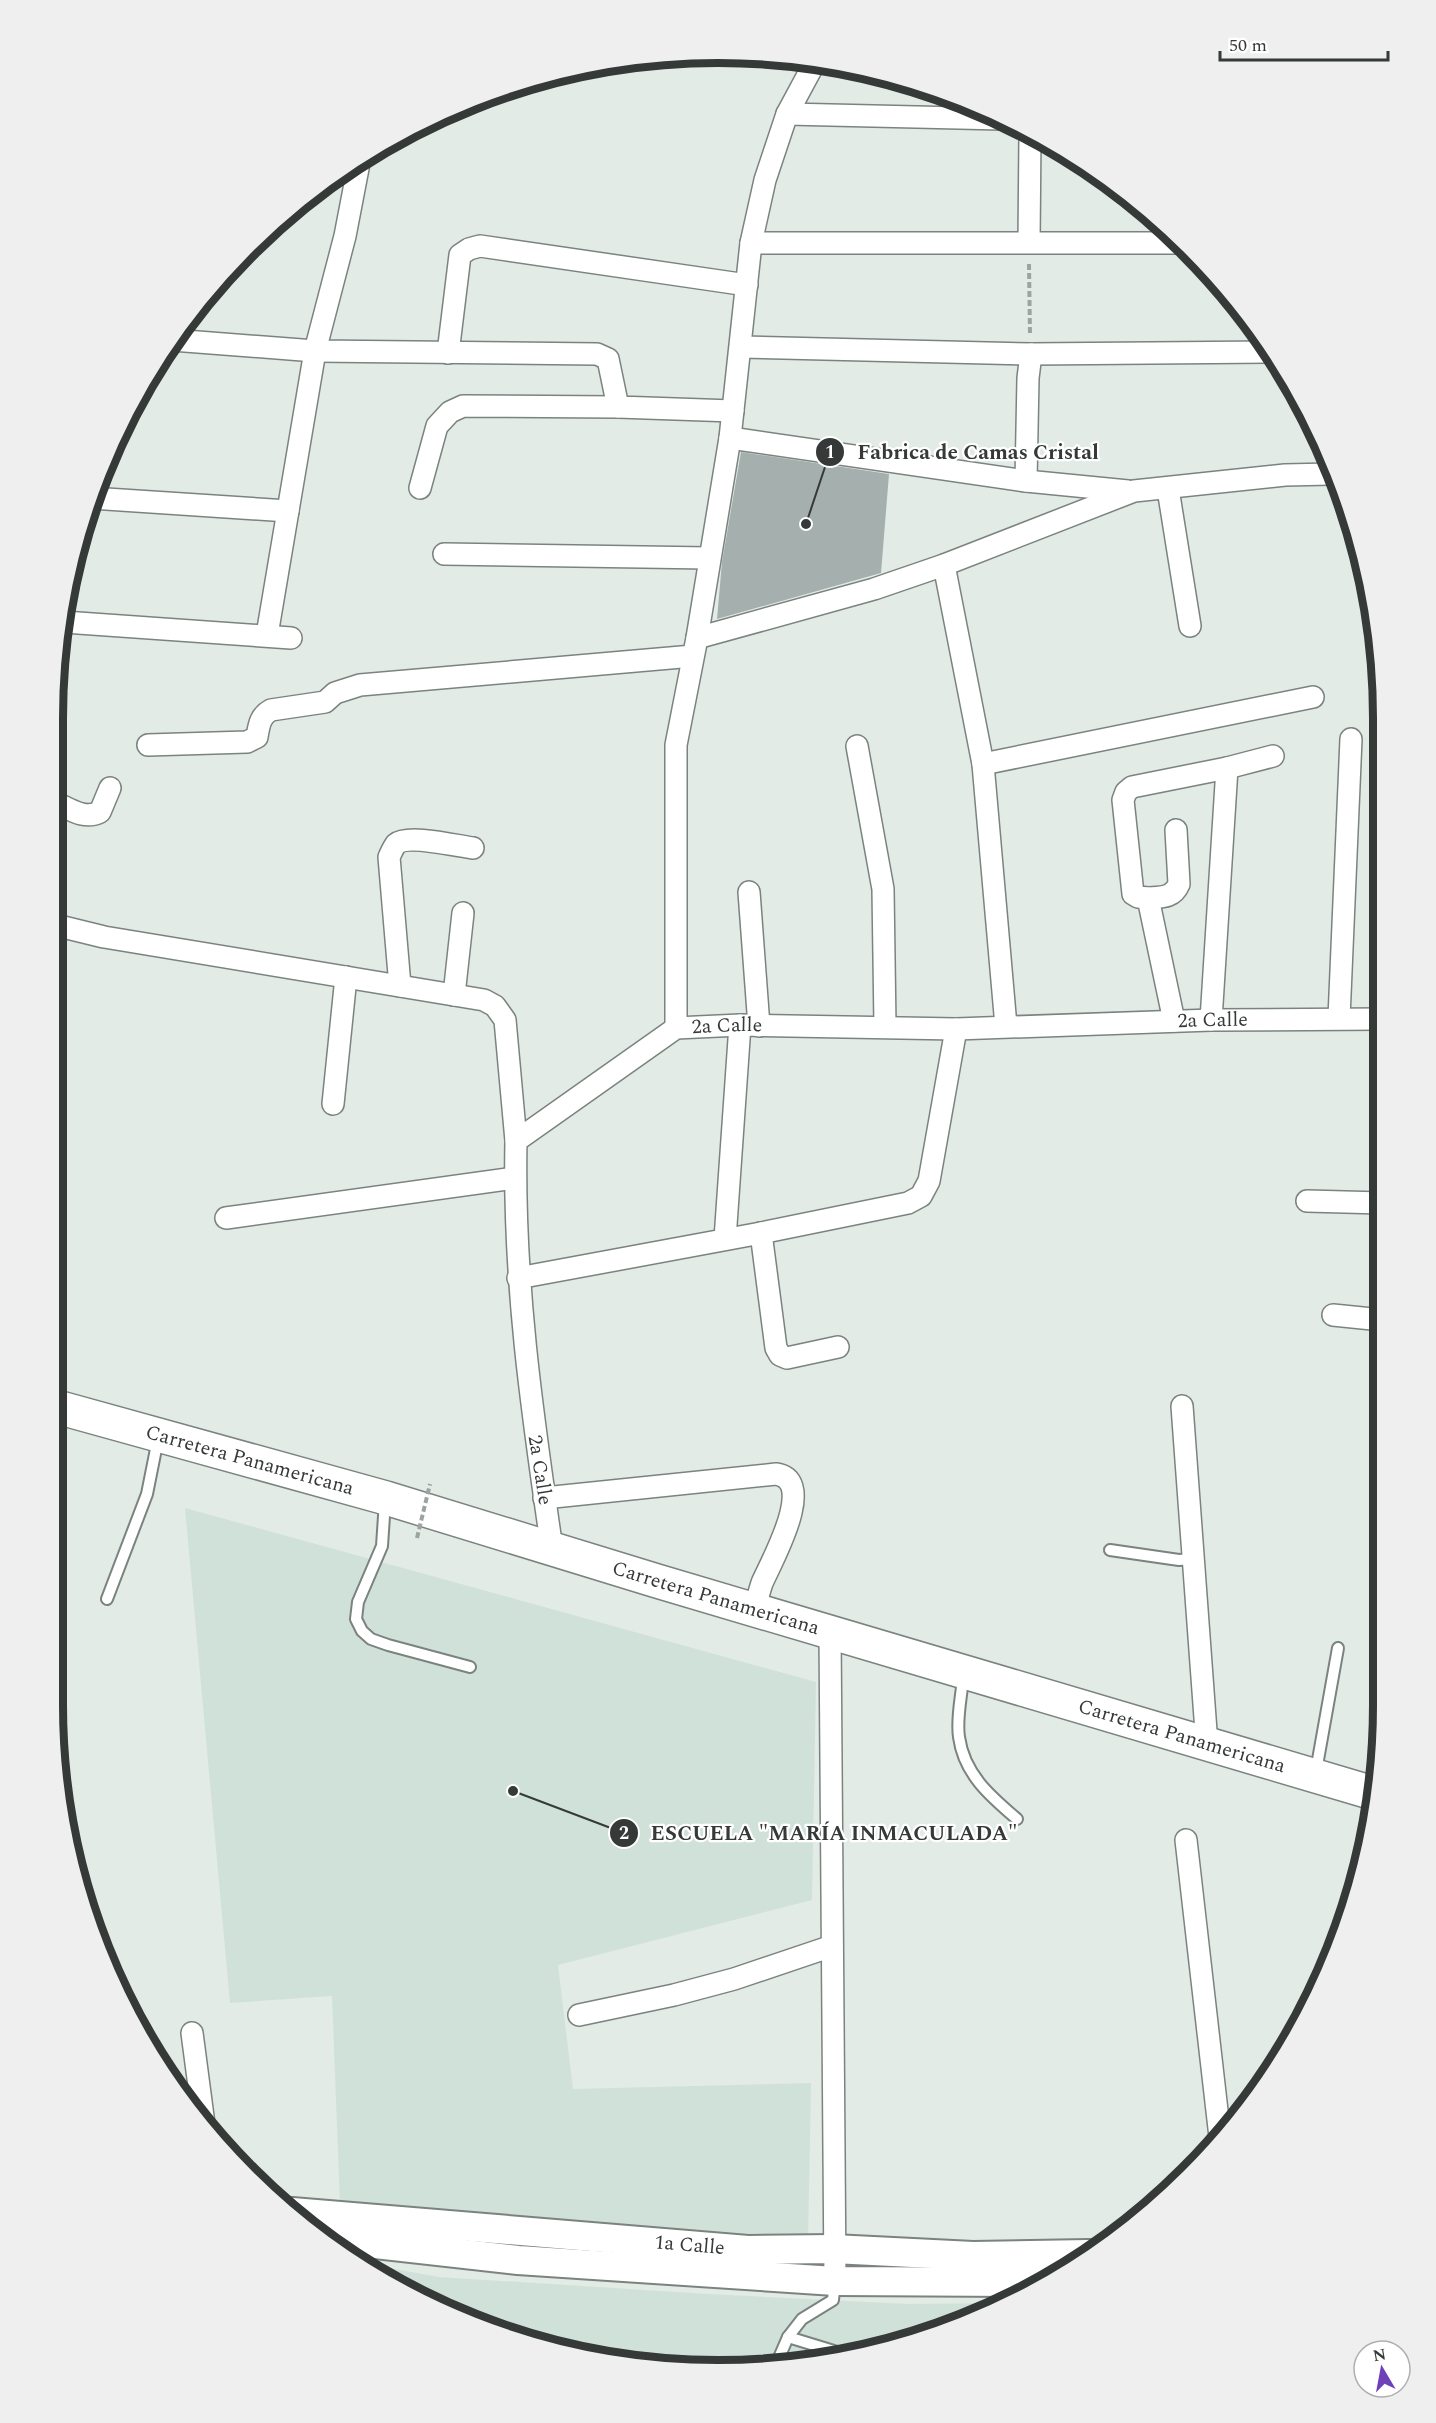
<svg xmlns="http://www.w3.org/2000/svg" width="1436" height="2423" font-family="Spectral,serif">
<rect width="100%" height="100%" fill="#e2ebe6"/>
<!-- built -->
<g fill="#d0e1d9">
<path d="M185,1508L816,1682L812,1900L558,1965L573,2089L811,2083L808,2243L340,2205L332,1996L230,2003Z"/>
<path d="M361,2263L439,2277L709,2294L907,2304L1010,2303L932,2335L805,2365L718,2370L589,2358L504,2335L423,2302Z"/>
</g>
<!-- building -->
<path fill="#a5afae" d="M741,452L889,474L881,573L717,619L722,562Z"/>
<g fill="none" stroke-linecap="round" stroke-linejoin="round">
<!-- lane casing -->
<g stroke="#7b837f" stroke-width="14">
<g id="lane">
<path d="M385,1501L382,1546L358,1602L356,1619L362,1631L371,1639L388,1645L470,1667"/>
<path d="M1110,1550L1179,1560L1192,1559"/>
<path d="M107,1599L147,1494L158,1439"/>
<path d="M963,1676C962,1695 956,1718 959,1737C964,1774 990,1796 1017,1819"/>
<path d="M1316,1771L1338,1648"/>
<path d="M788,2337L847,2355"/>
<path d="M775,2367L788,2337L802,2319L833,2300L835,2281"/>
</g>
</g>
<!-- street casing -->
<g stroke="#7b837f" stroke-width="24">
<g id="street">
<path d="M787,114L1002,119"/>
<path d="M1029,242L1030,134"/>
<path d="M751,243H1177"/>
<path d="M172,340L315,351L597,354L608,359L618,407L733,411"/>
<path d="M741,347L1031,354L1271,352"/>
<path d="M448,353L460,255L469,249L480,246L747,285"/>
<path d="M730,438L1026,481L1128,491"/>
<path d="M1026,481L1028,378L1031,354"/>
<path d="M420,488L437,426L450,412L463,406L618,407"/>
<path d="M1168,489L1190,626"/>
<path d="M91,498L288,511"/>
<path d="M444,554L709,558"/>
<path d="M944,565L983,764L1006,1026"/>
<path d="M64,622L291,638"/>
<path d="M267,635L315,351L345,236L360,158"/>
<path d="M697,638L874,589L944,565L1134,491L1285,475L1331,474"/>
<path d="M148,745L247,742L257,737C259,725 260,716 271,710L325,702L335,693L360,685L693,656"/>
<path d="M857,746L883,889L885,1026"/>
<path d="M983,764L1313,697"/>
<path d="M54,802C70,809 84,820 100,812L110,788"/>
<path d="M749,892L759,1026"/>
<path d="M1148,898C1162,897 1173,898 1179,884L1176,830"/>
<path d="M55,925L104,937L484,1000L495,1006L505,1020L516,1141"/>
<path d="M400,986L389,857C391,853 393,848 396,844C408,834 457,846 473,848"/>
<path d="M454,995L463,913"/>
<path d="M1339,1018L1351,739"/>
<path d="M1211,1020L1227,768L1273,756"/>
<path d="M1174,1021L1148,898L1138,897L1133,894L1123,800L1126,792L1132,787L1227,768"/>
<path d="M676,1028V745L697,638L730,438L751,243L765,180L787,114L815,62"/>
<path d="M333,1104L346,977"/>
<path d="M1307,1201L1382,1203"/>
<path d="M226,1218L515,1178"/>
<path d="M761,1233L776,1348L780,1355L787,1358L838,1347"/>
<path d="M725,1239L740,1025"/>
<path d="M518,1278L761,1233L908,1203L921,1196L929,1181L956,1029"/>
<path d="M1333,1315L1382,1320"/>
<path d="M1182,1406L1207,1745"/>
<path d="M544,1498L776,1474C818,1480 771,1562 762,1583C759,1592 757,1601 754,1610"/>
<path id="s1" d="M552,1549C532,1412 513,1281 516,1141L676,1028L740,1025L956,1029L1211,1020L1382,1019"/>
<path d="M830,1632L835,2281"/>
<path d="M1186,1840L1220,2137"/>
<path d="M579,2015L674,1995L734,1979L832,1946"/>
<path d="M192,2033L204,2124"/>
</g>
</g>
<!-- secondary casing -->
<g stroke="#7b837f" stroke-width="32">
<g id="secondary">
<path id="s2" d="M292,2212L748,2250L833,2249L973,2256L1089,2254"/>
<path d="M322,2238L518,2260L835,2281L1044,2282"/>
</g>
</g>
<!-- primary casing -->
<g stroke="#7b837f" stroke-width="36">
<g id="primary">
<path id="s3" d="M57,1407L386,1498L657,1581L1373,1793"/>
</g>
</g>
<!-- path -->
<path stroke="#9da4a0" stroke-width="4" stroke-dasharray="6 3" stroke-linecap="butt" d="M1029,264L1030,335"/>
<!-- lane -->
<use href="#lane" stroke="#fff" stroke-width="10"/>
<!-- street -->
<use href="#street" stroke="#fff" stroke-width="21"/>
<!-- secondary -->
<use href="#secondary" stroke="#fff" stroke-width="28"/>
<!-- primary -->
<use href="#primary" stroke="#fff" stroke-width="33"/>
<!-- path-bridge -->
<path stroke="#9da4a0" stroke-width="4" stroke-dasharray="6 3" stroke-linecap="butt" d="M417,1538L430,1484"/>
</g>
<g text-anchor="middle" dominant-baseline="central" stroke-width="4.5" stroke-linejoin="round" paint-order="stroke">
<!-- street labels -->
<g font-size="20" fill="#353937" stroke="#fff">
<text stroke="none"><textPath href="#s1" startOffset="1143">2a Calle</textPath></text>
<text stroke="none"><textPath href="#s1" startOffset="657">2a Calle</textPath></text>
<text stroke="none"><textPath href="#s3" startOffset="200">Carretera Panamericana</textPath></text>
<text transform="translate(540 1470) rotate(81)">2a Calle</text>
<text stroke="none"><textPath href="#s3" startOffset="686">Carretera Panamericana</textPath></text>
<text stroke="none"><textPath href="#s3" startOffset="1172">Carretera Panamericana</textPath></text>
<text stroke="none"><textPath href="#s2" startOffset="399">1a Calle</textPath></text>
</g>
</g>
<!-- crop -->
<path d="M0 0H1436V2423H0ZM718 63H718A655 655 0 0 1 1373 718V1705A655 655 0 0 1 718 2360H718A655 655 0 0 1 63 1705V718A655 655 0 0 1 718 63Z" fill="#efefef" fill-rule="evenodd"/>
<path fill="none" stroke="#353937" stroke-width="8" d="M718 63H718A655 655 0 0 1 1373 718V1705A655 655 0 0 1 718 2360H718A655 655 0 0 1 63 1705V718A655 655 0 0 1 718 63Z"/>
<!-- callouts -->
<path fill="none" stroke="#353937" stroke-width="2" d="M806 524L830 452M513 1791L624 1833"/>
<g fill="#353937" stroke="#fff" stroke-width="2">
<circle cx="806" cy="524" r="6"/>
<circle cx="513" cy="1791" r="6"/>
<circle cx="830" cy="452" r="15"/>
<circle cx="624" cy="1833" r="15"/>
</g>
<g font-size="18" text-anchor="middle" font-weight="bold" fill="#fff">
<text x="830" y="458">1</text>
<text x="624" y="1839">2</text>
</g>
<g font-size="21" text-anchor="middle" font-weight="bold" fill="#353937" stroke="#fff" stroke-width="4.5" stroke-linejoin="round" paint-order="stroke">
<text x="978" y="459">Fabrica de Camas Cristal</text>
<text x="834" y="1840">ESCUELA "MARÍA INMACULADA"</text>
</g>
<!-- north arrow -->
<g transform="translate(1382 2369) rotate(350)"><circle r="28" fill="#ffffff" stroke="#aeb0af" stroke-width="1.5"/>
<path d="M0-4.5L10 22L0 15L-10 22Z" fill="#6f41b9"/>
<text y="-9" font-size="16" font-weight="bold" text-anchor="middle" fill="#353937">N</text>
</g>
<!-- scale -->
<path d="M1220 51v9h168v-9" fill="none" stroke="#353937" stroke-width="3"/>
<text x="1229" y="51" font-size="18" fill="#353937" stroke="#ffffff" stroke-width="4.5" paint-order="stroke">50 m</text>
</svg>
